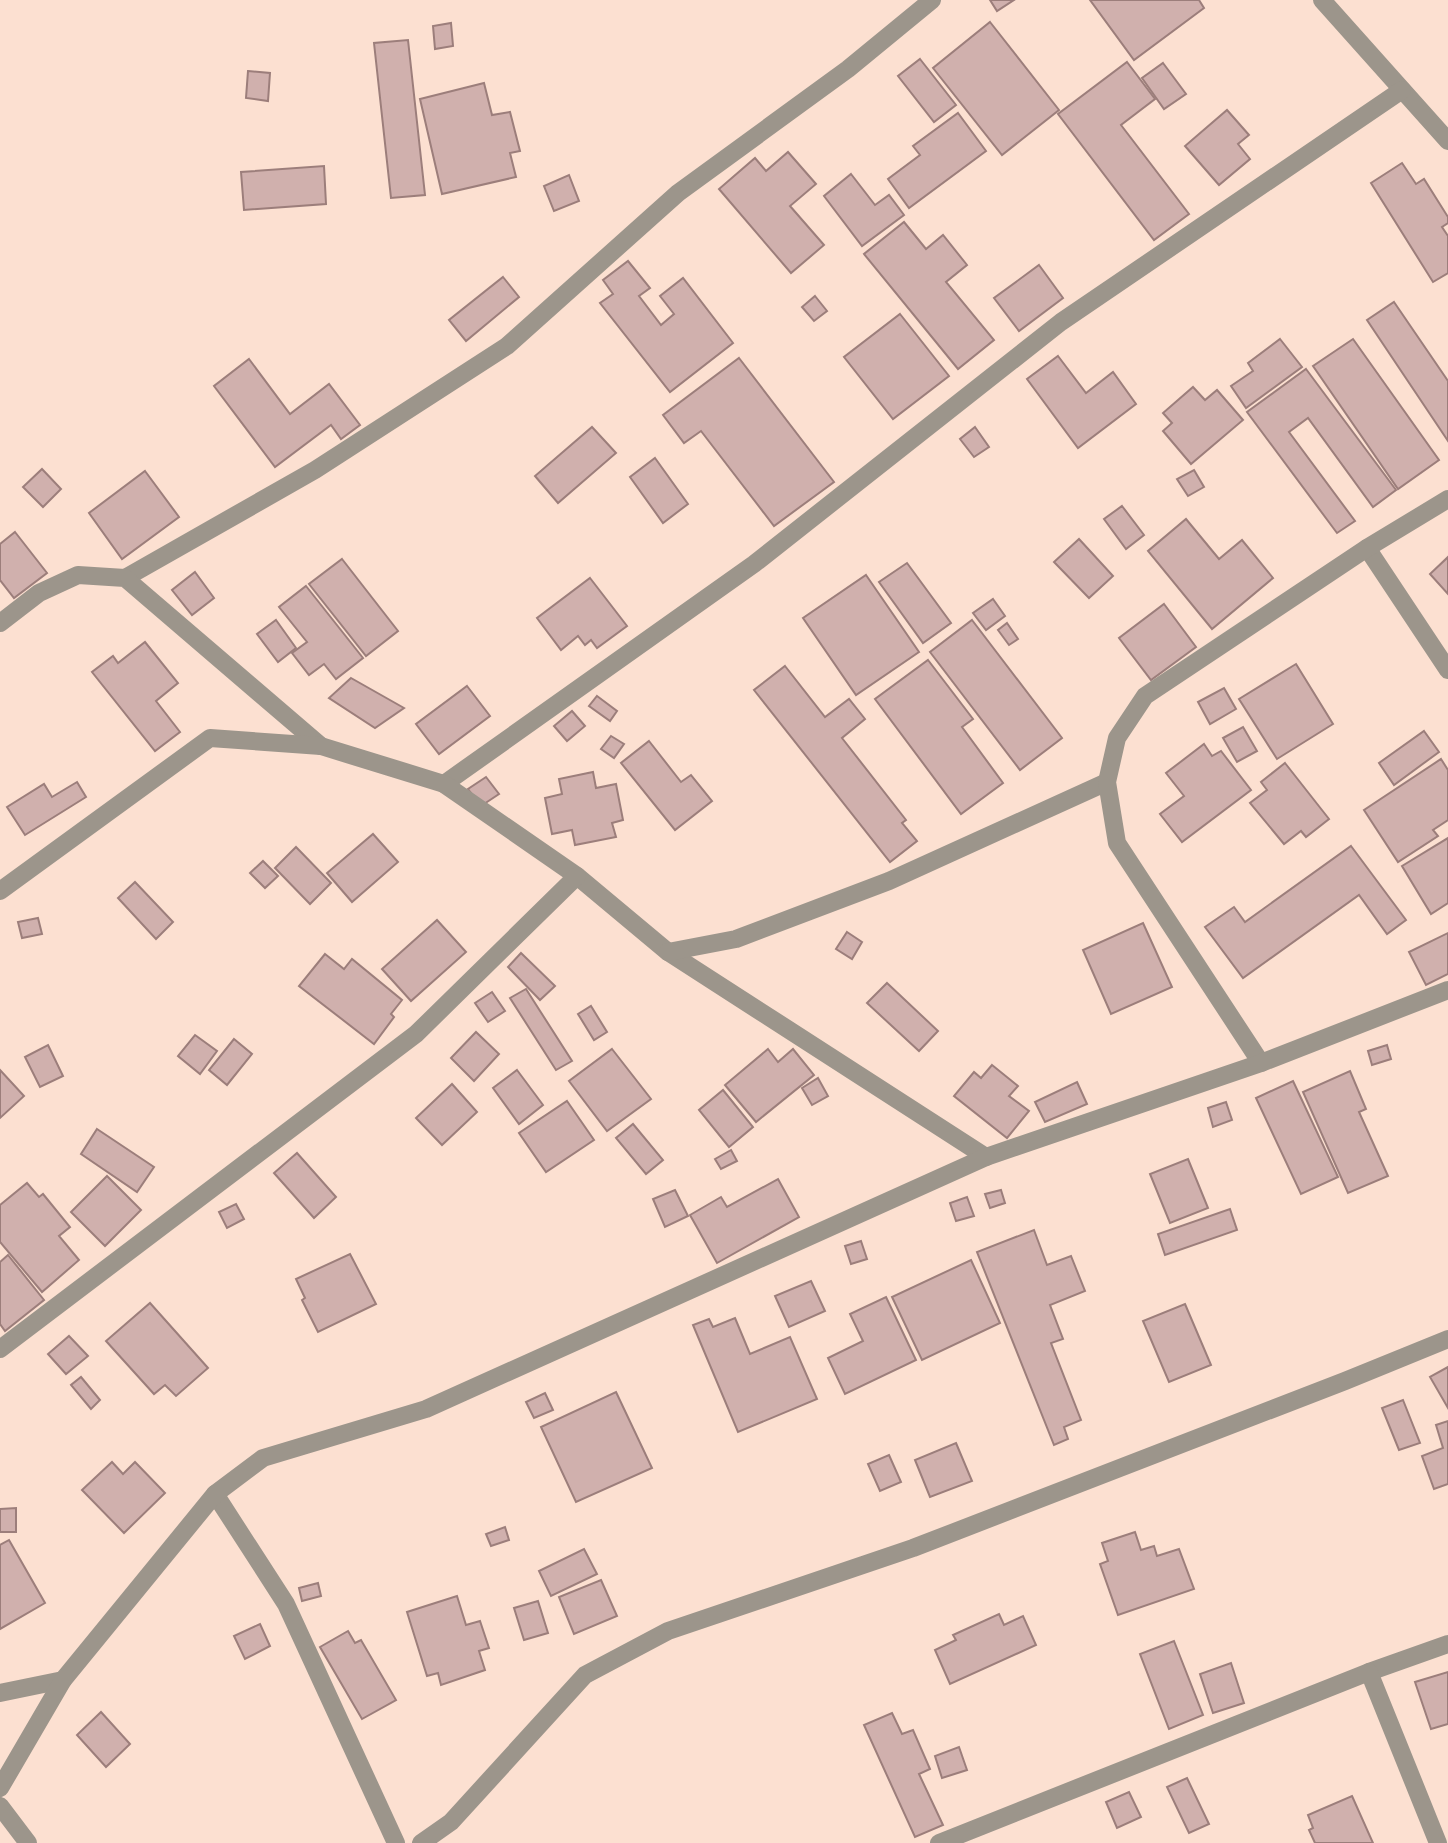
<svg xmlns="http://www.w3.org/2000/svg" width="1448" height="1843" font-family="Poppins,sans-serif">
<rect width="100%" height="100%" fill="#fce0d1"/>
<!-- building -->
<g fill="#d0b0ad" stroke="#9c7e7b" stroke-width="2">
<path d="M990,0H1014L997,11Z"/>
<path d="M1090,0H1199L1204,8L1134,60Z"/>
<path d="M990,22L1059,110L1002,155L933,68Z"/>
<path d="M451,23L453,46L435,49L433,26Z"/>
<path d="M408,40L425,195L391,198L374,43Z"/>
<path d="M920,59L956,105L934,122L898,76Z"/>
<path d="M1127,62L1155,99L1121,125L1189,214L1154,240L1058,114Z"/>
<path d="M1163,63L1186,94L1164,109L1142,78Z"/>
<path d="M248,71L270,73L268,101L246,98Z"/>
<path d="M484,83L492,115L510,112L520,151L510,153L516,177L442,194L420,99Z"/>
<path d="M1227,110L1249,135L1238,144L1250,159L1219,185L1185,146Z"/>
<path d="M958,113L986,151L909,208L888,179L920,155L913,146Z"/>
<path d="M788,152L816,184L790,206L824,245L791,273L719,189L755,158L766,171Z"/>
<path d="M1402,163L1416,184L1424,179L1448,217V223L1442,227L1448,236V273L1433,282L1371,183Z"/>
<path d="M324,166L326,204L244,210L241,172Z"/>
<path d="M851,174L875,205L889,195L904,215L862,246L824,196Z"/>
<path d="M569,175L579,201L554,211L544,186Z"/>
<path d="M904,222L926,249L943,235L967,265L946,282L994,340L958,369L864,254Z"/>
<path d="M628,261L650,288L639,296L661,325L674,314L660,296L683,278L733,343L670,392L600,303L613,294L603,280Z"/>
<path d="M1039,265L1063,298L1019,331L994,298Z"/>
<path d="M503,277L519,297L466,341L449,320Z"/>
<path d="M815,296L827,311L814,321L802,307Z"/>
<path d="M1394,302L1448,381V441L1367,320Z"/>
<path d="M900,314L949,376L893,419L844,357Z"/>
<path d="M1280,339L1302,367L1246,408L1231,386L1253,371L1248,363Z"/>
<path d="M1353,339L1439,460L1398,489L1313,366Z"/>
<path d="M1058,356L1086,393L1113,372L1136,404L1078,448L1027,379Z"/>
<path d="M739,358L834,482L774,526L701,431L684,443L663,415Z"/>
<path d="M249,359L290,414L329,384L360,425L341,439L331,425L275,467L214,386Z"/>
<path d="M1306,369L1396,490L1373,507L1308,418L1289,432L1355,521L1337,533L1247,412Z"/>
<path d="M1193,387L1205,400L1217,390L1243,420L1191,464L1163,431L1172,423L1163,413Z"/>
<path d="M592,427L616,453L558,503L535,476Z"/>
<path d="M975,427L989,447L974,457L960,439Z"/>
<path d="M655,458L688,504L663,523L630,477Z"/>
<path d="M42,469L61,489L43,507L23,487Z"/>
<path d="M1194,470L1204,487L1188,496L1177,479Z"/>
<path d="M145,471L179,517L122,559L89,513Z"/>
<path d="M1122,506L1144,535L1126,549L1104,519Z"/>
<path d="M1186,519L1219,559L1242,540L1273,578L1212,629L1148,551Z"/>
<path d="M15,532L47,573L14,598L0,580V544Z"/>
<path d="M1079,539L1113,576L1089,598L1054,562Z"/>
<path d="M1448,557V594L1430,574Z"/>
<path d="M342,559L398,631L366,656L309,584Z"/>
<path d="M907,563L951,623L923,643L879,582Z"/>
<path d="M195,572L214,598L192,615L172,590Z"/>
<path d="M866,575L919,652L856,695L803,618Z"/>
<path d="M590,578L627,626L597,648L591,640L585,645L578,636L561,650L537,618Z"/>
<path d="M306,586L363,658L336,679L324,664L309,675L292,653L307,642L279,607Z"/>
<path d="M993,599L1005,616L986,630L973,613Z"/>
<path d="M1164,604L1196,647L1151,680L1119,638Z"/>
<path d="M276,620L296,648L278,662L257,634Z"/>
<path d="M972,620L1062,738L1020,770L930,652Z"/>
<path d="M1007,623L1018,639L1009,645L998,630Z"/>
<path d="M145,642L178,683L156,701L180,732L155,751L92,672L113,656L118,663Z"/>
<path d="M928,660L973,719L962,727L1003,783L961,814L875,699Z"/>
<path d="M1296,664L1333,724L1277,759L1239,699Z"/>
<path d="M785,666L825,717L849,699L865,719L842,738L906,820L902,823L917,841L890,862L754,690Z"/>
<path d="M351,678L404,708L375,728L329,698Z"/>
<path d="M467,686L490,716L439,754L416,724Z"/>
<path d="M1224,688L1236,709L1210,724L1198,702Z"/>
<path d="M597,696L617,711L610,721L589,706Z"/>
<path d="M572,711L585,726L567,741L554,726Z"/>
<path d="M1243,727L1257,751L1237,762L1223,738Z"/>
<path d="M1424,731L1439,752L1394,785L1379,763Z"/>
<path d="M611,736L624,744L614,758L601,749Z"/>
<path d="M649,741L681,782L691,775L712,801L675,830L621,763Z"/>
<path d="M1204,744L1212,756L1221,751L1251,790L1182,842L1160,814L1184,796L1166,773Z"/>
<path d="M1441,759L1448,770V820L1433,830L1438,836L1398,862L1364,810Z"/>
<path d="M1285,763L1329,819L1306,837L1301,831L1284,844L1250,803L1267,790L1261,782Z"/>
<path d="M593,772L596,788L616,784L623,820L612,823L616,837L575,845L572,830L552,834L545,798L562,794L559,779Z"/>
<path d="M486,777L499,794L481,806L468,789Z"/>
<path d="M77,782L86,797L25,835L7,807L44,784L52,797Z"/>
<path d="M373,834L398,862L352,902L327,873Z"/>
<path d="M1448,838V903L1431,914L1402,866Z"/>
<path d="M1351,846L1406,920L1387,934L1359,895L1243,978L1205,927L1234,907L1245,922Z"/>
<path d="M296,847L331,883L310,904L275,868Z"/>
<path d="M263,861L278,876L265,888L250,873Z"/>
<path d="M135,882L173,922L156,939L118,898Z"/>
<path d="M38,918L42,934L22,938L18,922Z"/>
<path d="M437,920L466,952L411,1001L382,969Z"/>
<path d="M1143,923L1172,987L1111,1014L1083,950Z"/>
<path d="M847,932L862,942L852,959L836,949Z"/>
<path d="M1448,933V974L1426,985L1409,952Z"/>
<path d="M521,953L555,986L540,1000L508,967Z"/>
<path d="M325,954L344,969L352,959L402,1000L391,1014L394,1017L374,1044L299,986Z"/>
<path d="M887,983L938,1031L919,1051L867,1003Z"/>
<path d="M526,989L572,1061L556,1070L510,998Z"/>
<path d="M492,992L505,1011L488,1022L475,1003Z"/>
<path d="M591,1006L607,1032L594,1040L578,1014Z"/>
<path d="M476,1032L499,1054L474,1081L451,1058Z"/>
<path d="M195,1035L217,1051L200,1074L178,1056Z"/>
<path d="M234,1039L252,1054L227,1085L209,1070Z"/>
<path d="M48,1045L63,1076L40,1087L25,1057Z"/>
<path d="M1387,1045L1391,1059L1372,1065L1368,1051Z"/>
<path d="M612,1049L651,1099L607,1131L569,1081Z"/>
<path d="M768,1049L778,1062L793,1049L814,1075L756,1122L725,1085Z"/>
<path d="M992,1065L1018,1086L1009,1096L1029,1111L1007,1138L954,1096L974,1072L981,1078Z"/>
<path d="M0,1070L24,1096L0,1118Z"/>
<path d="M517,1070L543,1105L519,1124L493,1088Z"/>
<path d="M1350,1071L1366,1109L1359,1112L1388,1176L1348,1193L1303,1092Z"/>
<path d="M818,1078L828,1096L812,1105L802,1088Z"/>
<path d="M1293,1081L1338,1177L1301,1194L1256,1098Z"/>
<path d="M1077,1082L1087,1104L1045,1122L1035,1102Z"/>
<path d="M452,1084L477,1112L442,1145L416,1118Z"/>
<path d="M723,1090L753,1127L729,1147L699,1110Z"/>
<path d="M567,1101L594,1140L546,1172L519,1133Z"/>
<path d="M1226,1102L1232,1120L1213,1127L1208,1108Z"/>
<path d="M633,1124L663,1160L646,1174L616,1138Z"/>
<path d="M97,1129L154,1167L137,1192L81,1154Z"/>
<path d="M731,1150L737,1161L721,1169L715,1159Z"/>
<path d="M297,1153L336,1197L314,1218L274,1173Z"/>
<path d="M1188,1159L1208,1208L1170,1223L1150,1174Z"/>
<path d="M107,1176L141,1210L105,1246L71,1212Z"/>
<path d="M778,1179L799,1217L717,1263L690,1215L721,1197L727,1207Z"/>
<path d="M27,1183L39,1197L43,1194L70,1227L59,1236L79,1260L42,1292L0,1242V1205Z"/>
<path d="M675,1190L688,1216L665,1227L653,1199Z"/>
<path d="M1001,1190L1005,1203L990,1208L985,1194Z"/>
<path d="M967,1197L974,1216L956,1221L950,1203Z"/>
<path d="M236,1204L244,1219L227,1228L219,1212Z"/>
<path d="M1230,1209L1237,1230L1165,1255L1158,1234Z"/>
<path d="M1034,1230L1047,1265L1071,1256L1085,1291L1050,1305L1063,1339L1051,1343L1081,1420L1064,1427L1068,1439L1054,1445L977,1252Z"/>
<path d="M861,1241L867,1259L851,1264L845,1246Z"/>
<path d="M350,1254L376,1304L318,1332L302,1300L305,1298L296,1279Z"/>
<path d="M8,1255L44,1300L5,1331L0,1324V1262Z"/>
<path d="M971,1260L1000,1323L922,1360L892,1297Z"/>
<path d="M811,1281L825,1311L789,1327L775,1296Z"/>
<path d="M886,1297L916,1360L845,1394L828,1358L863,1341L850,1314Z"/>
<path d="M150,1303L208,1368L176,1396L165,1385L154,1394L106,1341Z"/>
<path d="M1185,1304L1211,1365L1169,1382L1143,1321Z"/>
<path d="M735,1318L750,1354L790,1337L817,1399L738,1432L693,1325L709,1319L713,1327Z"/>
<path d="M69,1336L88,1356L66,1374L48,1354Z"/>
<path d="M1448,1367V1408L1430,1377Z"/>
<path d="M81,1377L100,1400L91,1409L71,1385Z"/>
<path d="M616,1392L652,1468L576,1502L541,1427Z"/>
<path d="M545,1393L553,1410L534,1418L526,1402Z"/>
<path d="M1403,1400L1420,1443L1399,1450L1382,1408Z"/>
<path d="M1448,1421V1484L1434,1489L1422,1456L1443,1448L1436,1425Z"/>
<path d="M956,1443L972,1481L930,1497L915,1460Z"/>
<path d="M889,1455L901,1482L880,1491L868,1464Z"/>
<path d="M112,1462L123,1474L135,1462L165,1493L124,1533L82,1490Z"/>
<path d="M16,1508V1532H0V1509Z"/>
<path d="M505,1527L509,1540L491,1546L486,1534Z"/>
<path d="M1135,1532L1141,1550L1154,1546L1157,1556L1179,1549L1194,1589L1118,1615L1100,1564L1108,1561L1102,1543Z"/>
<path d="M9,1540L45,1603L0,1629V1545Z"/>
<path d="M584,1549L597,1574L551,1596L539,1571Z"/>
<path d="M601,1580L617,1616L574,1634L559,1597Z"/>
<path d="M318,1583L321,1596L302,1601L299,1588Z"/>
<path d="M457,1596L466,1625L480,1621L489,1648L479,1651L485,1670L441,1685L438,1673L427,1676L407,1612Z"/>
<path d="M538,1601L548,1633L524,1640L514,1608Z"/>
<path d="M999,1614L1004,1625L1023,1616L1036,1645L950,1684L935,1650L956,1640L953,1635Z"/>
<path d="M260,1624L270,1646L245,1659L234,1636Z"/>
<path d="M348,1631L355,1643L361,1640L396,1700L362,1719L320,1647Z"/>
<path d="M1174,1641L1203,1715L1169,1729L1140,1654Z"/>
<path d="M1231,1663L1244,1703L1213,1713L1200,1674Z"/>
<path d="M1448,1672V1724L1431,1729L1415,1682Z"/>
<path d="M101,1712L130,1744L106,1767L77,1735Z"/>
<path d="M892,1713L902,1734L913,1730L930,1769L919,1774L943,1825L915,1837L864,1725Z"/>
<path d="M959,1747L967,1770L942,1778L935,1756Z"/>
<path d="M1187,1778L1209,1824L1189,1833L1167,1787Z"/>
<path d="M1129,1792L1141,1817L1117,1828L1106,1802Z"/>
<path d="M1352,1796L1373,1843H1315L1309,1830L1313,1828L1308,1815Z"/>
</g>
<g fill="none" stroke-linecap="round" stroke-linejoin="round">
<!-- minor -->
<g stroke="#9c958b" stroke-width="18">
<path d="M1322,0L1448,141"/>
<path d="M1367,548L1448,670"/>
<path d="M125,578L315,470L507,346L678,193L848,69L932,0"/>
<path d="M0,623L39,593L78,575L125,578L321,746"/>
<path d="M444,784L754,564L1061,322L1402,90"/>
<path d="M0,891L210,738L321,746L444,784L577,876L668,952L986,1157"/>
<path d="M668,952L736,939L889,881L1107,782"/>
<path d="M1261,1063L1117,843L1107,782L1117,738L1145,696L1367,548L1448,499"/>
<path d="M0,1349L416,1034L577,876"/>
<path d="M215,1494L286,1604L396,1843"/>
<path d="M1369,1672L1448,1644"/>
<path d="M0,1693L63,1680"/>
<path d="M0,1788L63,1680L215,1494L263,1458L426,1409L986,1157L1261,1063L1448,990"/>
<path d="M0,1806L28,1843"/>
<path d="M421,1843L451,1822L585,1675L668,1631L913,1548L1345,1381L1448,1339"/>
<path d="M939,1843L1369,1672L1438,1843"/>
</g>
</g>
</svg>
